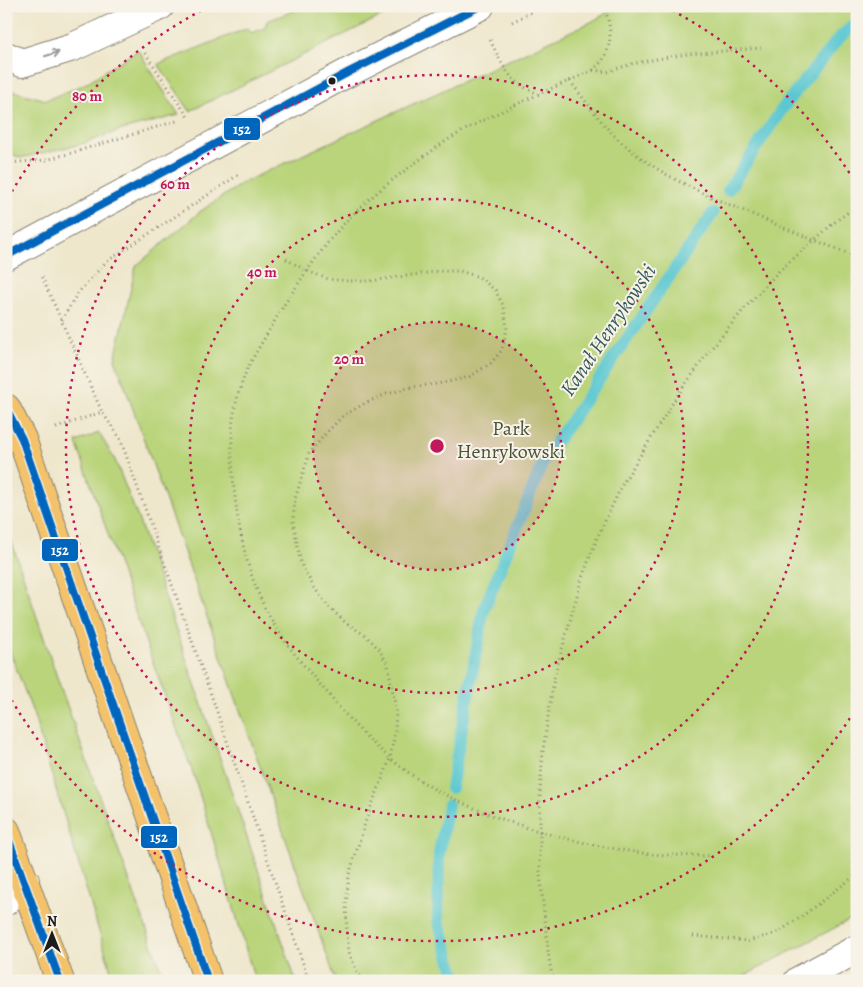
<svg xmlns="http://www.w3.org/2000/svg" width="863" height="987" font-family="Alegreya,serif">
<rect width="100%" height="100%" fill="#f7f3e8"/>
<filter id="ink" filterUnits="userSpaceOnUse"><feTurbulence type="fractalNoise" baseFrequency=".02" numOctaves="2"/><feDisplacementMap in="SourceGraphic" scale="10" xChannelSelector="R" yChannelSelector="G"/><feConvolveMatrix kernelMatrix="1 2 1 2 8 2 1 2 1" color-interpolation-filters="sRGB"/></filter>
<filter id="wash" filterUnits="userSpaceOnUse"><feTurbulence type="fractalNoise" baseFrequency=".0096" numOctaves="4" result="noise"/><feDisplacementMap in="SourceGraphic" scale="20" xChannelSelector="R" yChannelSelector="G"/><feGaussianBlur stdDeviation="1.12" result="paint"/><feColorMatrix in="noise" values="0 0 0 0 0 0 0 0 0 0 0 0 0 0 0 0 0 1.4 0 .05"/><feComposite in="paint" operator="in"/></filter>
<g filter="url(#wash)">
<rect width="100%" height="100%" fill="#efe7cc"/>
<!-- green -->
<g fill="#b9d47a" stroke="#6a784b">
<path d="M307,6H402L190,111L158,64L248,28L251,33L265,28L267,21Z"/>
<path d="M619,6H857V916L735,981H336L167,504L115,359L136,266L201,211L244,182L591,22Z"/>
<path d="M138,50L179,115L118,131L82,144L20,158L6,151V89L46,100L83,85Z"/>
<path d="M99,433L115,460L138,518L296,981H255L236,915L195,779L142,632L76,442Z"/>
<path d="M6,525L58,680L165,981H114L33,713L6,641Z"/>
</g>
<g fill="none" stroke-linecap="round" stroke-linejoin="round">
<!-- stream -->
<g stroke="#5ac7d1" stroke-width="12">
<path d="M728,190L782,109L838,39L857,22"/>
<path d="M451,788L484,609L544,460L713,213"/>
<path d="M448,805L439,853L438,920L457,981"/>
</g>
</g>
</g>
<g filter="url(#ink)">
<g fill="none" stroke-linecap="round" stroke-linejoin="round">
<!-- minor casing -->
<g stroke="#868274" stroke-width="30">
<g id="minor">
<path d="M6,56L22,63L73,47L160,6"/>
<path d="M6,256L349,72L480,6"/>
<path d="M6,901L25,881"/>
<path d="M798,981L857,949"/>
</g>
</g>
<!-- major casing -->
<g stroke="#868274" stroke-width="30">
<g id="major">
<path d="M6,408L22,439L208,981"/>
<path d="M6,831L60,981"/>
</g>
</g>
<!-- path -->
<g stroke="#868274" stroke-width="3" stroke-dasharray="1 4" stroke-linecap="butt">
<path d="M603,6C611,22 613,42 604,58C601,63 597,66 593,70C547,91 500,110 456,135C445,141 435,149 425,156C388,182 350,212 323,249C313,262 303,276 294,290C282,307 272,326 261,344C256,353 250,362 246,372C240,387 235,403 233,420C231,439 232,458 233,477C237,526 247,578 272,621C287,647 311,674 330,696C360,733 395,768 438,791C499,823 568,842 635,852C660,856 686,855 711,856"/>
<path d="M512,22L543,6"/>
<path d="M490,40C504,68 508,82 539,94"/>
<path d="M145,53L188,117"/>
<path d="M593,70L607,72L631,64L657,59L687,54L761,48"/>
<path d="M570,81C588,104 604,128 627,147C664,178 710,197 754,215C788,230 822,243 857,257"/>
<path d="M6,163L46,160L68,154L180,120"/>
<path d="M6,202L11,212"/>
<path d="M286,259L307,271L328,279L349,281H371L440,271H460L479,277L495,290L504,307L507,329L502,350L491,363L469,377L443,383L411,387L387,394L367,402L343,416L326,433L309,454L295,499L293,521L301,564L313,586L327,605L345,622L365,635L379,649L388,665L396,710L395,732L390,759L367,817L349,875L346,904L347,933L349,952L357,972L364,981"/>
<path d="M42,277L102,412L120,438L214,703L309,981"/>
<path d="M62,320L77,294L106,262L238,175"/>
<path d="M56,428L102,412"/>
<path d="M693,936L748,941L777,933L801,917L857,874"/>
<path d="M6,976L8,981"/>
<path d="M553,981L549,959L540,874V791L543,750L554,678L582,578L597,538L622,485L677,396L710,350L744,309L778,272L836,221L857,206"/>
</g>
<!-- minor -->
<use href="#minor" stroke="#fff" stroke-width="28"/>
<!-- major -->
<use href="#major" stroke="#f3c26a" stroke-width="28"/>
<!-- bus-1 casing -->
<g stroke="#f7f3e8" stroke-width="11">
<g id="bus-1">
<path d="M6,256L349,72L480,6"/>
<path d="M6,408L22,439L208,981"/>
<path d="M6,832L60,981"/>
</g>
</g>
<!-- bus-1 -->
<use href="#bus-1" stroke="#0065bd" stroke-width="8"/>
</g>
<!-- one-way arrows -->
<defs><path id="oneway-shaft" d="M-6 0H5M1.5-3L5.5 0L1.5 3" fill="none" stroke-width="1.6" stroke-linecap="round" stroke-linejoin="round" transform="scale(1.25)"/></defs>
<use stroke="#999" href="#oneway-shaft" transform="translate(52 54) rotate(-17)"/>
</g>
<!-- distance rings -->
<circle cx="437" cy="446" r="124" fill="#c2185b" fill-opacity=".12"/>
<g fill="none" stroke="#c2185b" stroke-width="2.5" stroke-dasharray="2.5 5">
<circle cx="437" cy="446" r="124"/>
<circle cx="437" cy="446" r="247"/>
<circle cx="437" cy="446" r="371"/>
<path d="M854 712A495 495 0 0 1 8 694M8 198A495 495 0 0 1 208 7M666 7A495 495 0 0 1 854 180"/>
</g>
<!-- markers -->
<circle fill="#1c1c1c" stroke="#f7f3e8" stroke-width="2" cx="332" cy="81" r="4.5"/>
<g text-anchor="middle" dominant-baseline="central" stroke-width="4" stroke-linejoin="round" paint-order="stroke">
<!-- park labels -->
<g font-size="20" fill="#4b5338" stroke="#f7f3e8">
<text x="511" y="428">Park<tspan x="511" dy="23">Henrykowski</tspan></text>
</g>
<!-- water labels -->
<g font-size="21" font-style="italic" fill="#32585b" stroke="#f7f3e8">
<text transform="translate(608 330) rotate(-56)">Kanał Henrykowski</text>
</g>
</g>
<circle cx="437" cy="446" r="8" fill="#c2185b" stroke="#f7f3e8" stroke-width="2.5"/>
<g font-size="15" text-anchor="middle" font-weight="bold" fill="#c2185b" stroke="#f7f3e8" stroke-width="4" stroke-linejoin="round" paint-order="stroke">
<text x="87" y="101">80 m</text>
<text x="175" y="189">60 m</text>
<text x="262" y="277">40 m</text>
<text x="349" y="364">20 m</text>
</g>
<g stroke="#f7f3e8" stroke-width="2">
<rect x="223" y="117" width="38" height="24" rx="5" fill="#0065bd"/>
<rect x="41" y="538" width="38" height="24" rx="5" fill="#0065bd"/>
<rect x="140" y="825" width="38" height="24" rx="5" fill="#0065bd"/>
</g>
<g font-size="14" text-anchor="middle" font-weight="bold" fill="#fff">
<text x="242" y="134">152</text>
<text x="60" y="555">152</text>
<text x="159" y="842">152</text>
</g>
<!-- margin -->
<rect width="863" height="987" fill="none" stroke="#f7f3e8" stroke-width="25"/>
<!-- north arrow -->
<g transform="translate(52 934)" stroke="#f7f3e8" stroke-width="4" paint-order="stroke">
<path d="M0-4L9 19L0 12L-9 19Z" fill="#1c1c1c"/>
<text y="-8" font-size="14" font-weight="bold" text-anchor="middle" fill="#1c1c1c">N</text>
</g>
</svg>
